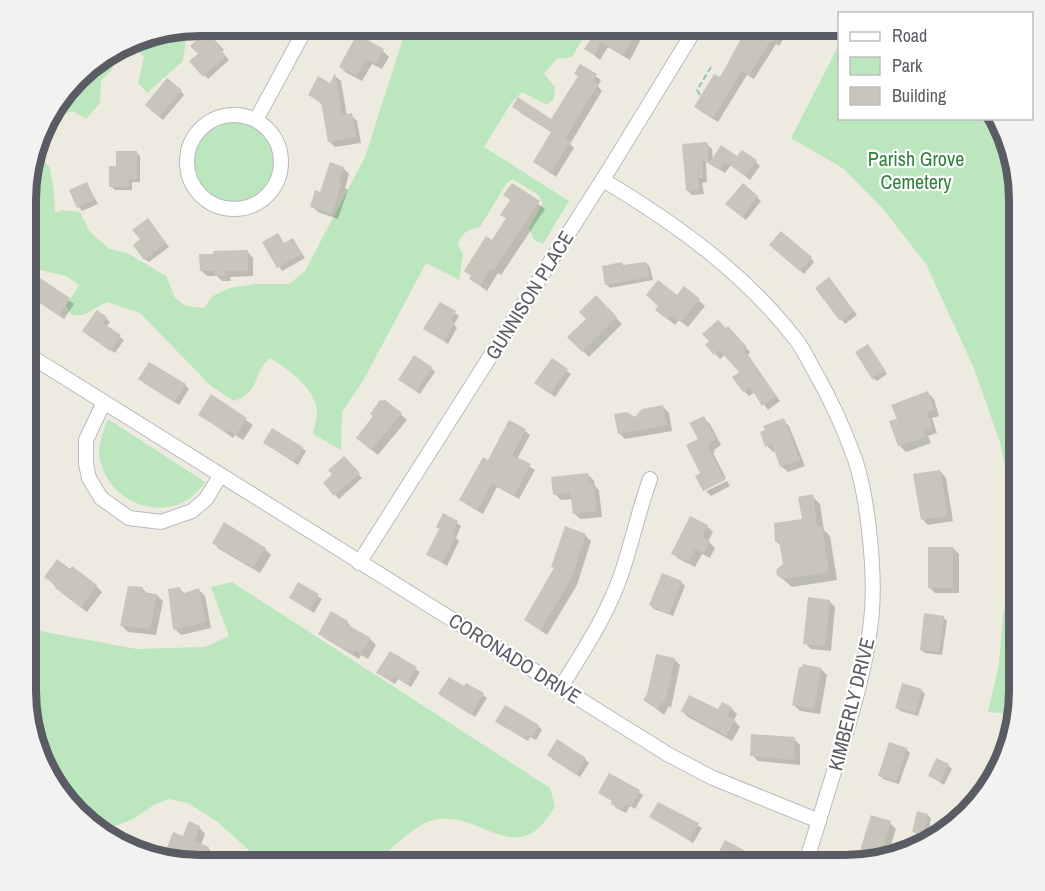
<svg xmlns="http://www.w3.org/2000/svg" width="1045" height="891" font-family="'Archivo Narrow',sans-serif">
<rect width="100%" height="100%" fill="#edebe0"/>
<!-- green -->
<g fill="#bbe6be">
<path d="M196,26L186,40L183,61L147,93L138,83L144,57L131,46L113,57V68L101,81L100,103L86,119L73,111L46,120L49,113L85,69L143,35Z"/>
<path d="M407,26H590L572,57L556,59L544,74L555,87L554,99L547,105L522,92L511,103L484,147L569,201L543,244L534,240L529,228L543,203L537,194L512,179L506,184L480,227C468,229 461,233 458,245L463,254L459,280L426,263L364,379L342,412L341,450L313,434C314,427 318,417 317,410C313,386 289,370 270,358C252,372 263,390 234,401L211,386L140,313L107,302L83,315H72L66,306L79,285L66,276L27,267V177L36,151L50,168L54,191L55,213L62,210L80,212L89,231L109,249L127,253L166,276L175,298L186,306L204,308L213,296L229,288L255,284H289L305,271L365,157Z"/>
<path d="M839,45L840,118L998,119L1002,123L1019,188V691L1015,714L988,712L999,664L1003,615L1013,563L1012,504L1000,442L973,366L926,264L883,209L844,169L791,138Z"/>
<circle cx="234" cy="163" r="41"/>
<path d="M108,419L205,482H206C200,488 195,495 189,499C154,521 109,499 100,460C97,446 103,432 108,419Z"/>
<path d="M232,582L550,788L555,806C518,874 482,809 434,820C417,823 391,849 378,861L377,865H265L219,823L188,803L169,799L154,805L133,819L113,827H95L76,814L39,758L26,703V601V622L38,630L50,633L137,649L205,647L229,636L211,587Z"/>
</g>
<!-- shadow -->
<g fill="#0003">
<path d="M241,26H257L251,33Z"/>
<path d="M600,26H617L634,35L640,41L630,60L608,47L600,60L586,49Z"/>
<path d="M768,26H786L783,31L786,35L779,46L776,44L754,79L747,75L718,122L700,111L696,107L762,35Z"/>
<path d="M357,36L383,51L389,57L382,69L372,64L362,81L347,73L340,67Z"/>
<path d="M214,40L224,50L222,52L229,60L208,79L192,62Z"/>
<path d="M581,66L601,80L598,86L602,91L570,144L574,148L556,177L535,162L553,133L519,112L552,121L579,77Z"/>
<path d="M335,76L341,81L347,116L351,115L357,121L361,143L335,147L329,141L323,105L310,95L330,85Z"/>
<path d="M181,91L184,95L163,120L150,109Z"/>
<path d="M707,144L712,149L713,160L737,158L756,162L760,166L750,180L731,165L725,173L706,162L707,182L702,183L704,194L692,195L687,190Z"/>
<path d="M136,152L140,156V182H132V190H115L111,186L117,167Z"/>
<path d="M343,168L349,174L345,188L348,190L338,219L318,212L312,206Z"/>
<path d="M87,184L98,204L82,211L79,207Z"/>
<path d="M512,185L545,209L501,275L498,273L487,291L471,279L507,219L502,215L511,201Z"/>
<path d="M743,185L761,201L746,220L731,208Z"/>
<path d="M151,224L169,247L149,262L145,259Z"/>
<path d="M293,240L305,258L282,271L264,242L285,244Z"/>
<path d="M774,249L811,258L814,262L804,274Z"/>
<path d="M247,251L253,258V276L230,277L231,281H222L217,276H207L201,270Z"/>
<path d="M646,263L650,267L653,280L610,288L606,284L622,264L624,266Z"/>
<path d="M27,274L36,280L37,278L74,304L64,319L27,294Z"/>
<path d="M833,283L857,315L845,324L817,288Z"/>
<path d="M684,288L705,306L688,327L679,320L675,325L663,315Z"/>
<path d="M596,297L622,324L589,357L569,337L588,319Z"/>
<path d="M455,313L459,316L454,324L457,328L448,344L425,329Z"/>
<path d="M106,318L110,322L106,327L124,340L115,353L88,334Z"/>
<path d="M728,328L750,352L748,355L780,401L768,410L755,392L749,396L744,391L742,372L725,354L720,359L707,345Z"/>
<path d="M871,350L887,374L877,381L873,378Z"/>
<path d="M431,368L435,372L420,394L404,383Z"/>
<path d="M567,371L571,374L555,397L540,386Z"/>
<path d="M144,383L185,385L189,389L179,405Z"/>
<path d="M928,393L934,399L939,416L932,418L937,433L928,436L931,443L906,452L900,446L891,422L899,420Z"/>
<path d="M212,396L253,425L243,440L235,435L233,438L200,415Z"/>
<path d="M385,401L407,420L378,455L364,444L375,417Z"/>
<path d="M663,407L669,413L672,431L625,439L619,433L635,419Z"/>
<path d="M703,418L710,424L721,445L714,450L715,452L713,453L726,478L704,489L700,439Z"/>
<path d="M783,420L789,426L805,466L788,472L781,466L776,451L773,452L767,446Z"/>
<path d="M525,431L530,435L517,459L535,470L519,499L497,487L483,514L466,504L461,500L488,462Z"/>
<path d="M265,443L302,448L306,451L298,465Z"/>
<path d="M344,458L362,478L339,499L325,483L334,474Z"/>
<path d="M940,471L946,478L953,521L928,525L922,519Z"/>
<path d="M588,474L594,481L595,486L599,490L602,517L580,519L574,513L572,499L561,500L555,494Z"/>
<path d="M727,481L730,486L711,496L706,491Z"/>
<path d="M812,496L820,504L824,530L830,536L837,580L792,587L778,575L784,565L782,547L776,541L804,520Z"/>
<path d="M26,513L31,543H26Z"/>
<path d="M444,515L461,526L456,538L459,541L447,566L428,554L441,529Z"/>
<path d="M707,526L713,532L708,541L715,548L710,558L702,554L695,567L679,559L673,553Z"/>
<path d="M585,535L591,541L577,585L547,635L525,620Z"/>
<path d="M213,543L265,549L271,555L260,573L219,549Z"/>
<path d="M953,548L959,554V593H935L929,587Z"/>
<path d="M46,577L96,586L102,592L87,612L63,594Z"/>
<path d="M681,582L685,586L673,616L654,609L650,605Z"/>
<path d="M299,584L322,599L314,613L291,598Z"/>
<path d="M179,588L185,594L199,590L205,596L211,628L181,635L175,629Z"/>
<path d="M143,589L148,594L157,595L163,601L156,635L128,632L122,626Z"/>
<path d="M829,601L835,607L831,651L811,649L805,643Z"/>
<path d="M943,617L947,621L942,655L925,653L921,650Z"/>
<path d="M347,622L353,629L370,639L376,645L368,659L361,655L359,659L326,639L320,633Z"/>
<path d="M390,653L420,672L411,687L398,679L395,684L382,676Z"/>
<path d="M674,659L680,665L671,708L669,706L664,715L645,700Z"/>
<path d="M821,669L827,675L820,714L800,711L794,705Z"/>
<path d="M921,690L925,694L918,716L900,711L896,707Z"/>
<path d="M440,694L483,695L487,698L475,717Z"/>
<path d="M731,708L737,714L734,720L740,727L732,741L688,717L682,711H719Z"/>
<path d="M497,722L538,726L542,730L536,740L530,737L528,741Z"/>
<path d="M794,739L800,745V765L758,761L752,755Z"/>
<path d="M906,749L910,753L899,784L883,779L880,775Z"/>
<path d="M552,759H585L589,763L580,777Z"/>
<path d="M948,765L952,769L944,785L930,776Z"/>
<path d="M610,775L643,795L635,809L630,806L626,813L616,808L613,804L614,802L600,793Z"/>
<path d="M659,804L702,828L693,843L651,817Z"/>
<path d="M928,815L931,819L927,837L917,835L914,831Z"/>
<path d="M890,823L896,829L887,857L863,864L858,859Z"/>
<path d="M199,827L205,834L201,845L208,848L214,854L210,865L200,866L164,858L174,834L184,838Z"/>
<path d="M462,856L469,862L474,857L482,865H451Z"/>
<path d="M526,860L533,865H522Z"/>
</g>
<!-- building -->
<g fill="#c8c5bd">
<path d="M600,26H620L635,34L623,55L601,42L594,55L584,49Z"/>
<path d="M748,26L762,33L766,26H784L774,42L771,40L749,75L742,71L713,118L694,107L714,74L720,77Z"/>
<path d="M206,32L221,46L219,48L226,56L203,77L189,61L198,54L190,46Z"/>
<path d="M357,34L384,49L376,64L366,59L356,76L339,67Z"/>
<path d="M580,64L597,74L593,81L598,85L565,139L570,142L550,173L533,162L551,132L512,107L518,97L551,119L578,76L574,74Z"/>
<path d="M335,73L342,115L352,113L356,137L328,142L321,102L308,95L318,76L330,83Z"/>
<path d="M167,78L182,90L159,117L145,105Z"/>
<path d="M707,142L709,163L721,145L737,156L742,150L757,160L745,176L725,162L720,170L702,159L703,178H698L699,190L686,191L682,144Z"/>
<path d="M116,151H137V179H129V187H109V166H116Z"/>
<path d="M330,162L344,167L339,182L342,183L332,214L310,207L315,190L320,192Z"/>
<path d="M87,182L95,200L77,208L69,190Z"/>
<path d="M512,183L540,201L494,270L491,268L480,286L469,279L471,276L464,271L486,236L492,240L506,218L500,215L510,200L503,195Z"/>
<path d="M743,183L758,196L742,217L725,204Z"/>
<path d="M148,218L166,243L144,260L133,245L140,239L132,230Z"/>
<path d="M781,231L812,257L800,271L769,245Z"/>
<path d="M278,233L284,243L293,238L302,254L277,268L262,242Z"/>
<path d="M248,250V271H225V276H214V271H200L199,254H213V251Z"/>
<path d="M622,262L623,265L646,262L650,277L605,285L602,266Z"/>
<path d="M37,276L70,298L59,316L27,293Z"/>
<path d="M829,277L854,311L840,321L815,288Z"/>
<path d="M658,280L677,295L684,286L700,299L681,322L672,315L668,320L655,310L658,306L646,295Z"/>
<path d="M596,295L617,317L582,352L567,337L586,319L579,312Z"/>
<path d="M440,302L456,311L451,320L455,323L444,341L423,329Z"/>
<path d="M97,310L107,317L103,323L121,335L110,351L82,331Z"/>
<path d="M718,320L726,328L728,326L747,347L744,349L776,396L762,406L750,387L743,392L732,377L739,372L719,350L714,355L705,345L709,341L702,334Z"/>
<path d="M868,344L885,370L872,379L855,352Z"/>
<path d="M414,355L432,367L416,391L398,380Z"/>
<path d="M552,358L568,369L550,394L534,383Z"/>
<path d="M149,362L186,384L174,402L138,379Z"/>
<path d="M928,391L934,410L927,412L932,427L923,430L926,437L898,446L889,421L897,419L891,405Z"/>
<path d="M211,394L247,418L236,435L229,430L227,433L198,415Z"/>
<path d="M384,399L402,413L371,450L356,438L373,416L370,414L380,400L383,401Z"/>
<path d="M663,405L667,425L618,434L614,414L627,412L635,417L642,409Z"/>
<path d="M704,416L716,439L709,443L710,446L708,447L725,480L703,491L695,476L700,473L686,445L698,439L689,423Z"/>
<path d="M784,418L800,460L780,467L772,444L765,447L760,432L765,430L763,426Z"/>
<path d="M509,420L526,429L512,455L531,464L514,496L492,483L478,510L459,500L483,457L488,460Z"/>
<path d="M272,428L303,447L294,462L263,443Z"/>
<path d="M344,456L360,473L334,496L323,483L332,474L328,470Z"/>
<path d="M940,470L948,516L921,520L913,474Z"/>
<path d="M588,473L589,483H593L597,511L573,514L570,493L553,495L551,477Z"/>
<path d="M813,494L817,526H822L829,572L782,579L777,575L776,570L783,564L779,541L775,542L774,523L802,519L798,497Z"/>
<path d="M443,513L458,521L452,534L456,536L443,563L426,555L439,529L436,527Z"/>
<path d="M690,516L708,525L702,537L710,541L704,553L695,549L689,562L671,554Z"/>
<path d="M224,522L266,548L253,568L212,543Z"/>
<path d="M565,526L586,534L571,578L541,630L524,620L554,568L551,567Z"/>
<rect x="928" y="547" width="25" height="41"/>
<path d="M57,559L70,569L72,566L97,585L81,607L55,588L57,586L44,577Z"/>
<path d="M662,573L682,581L669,614L649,605Z"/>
<path d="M298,582L319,594L310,610L289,598Z"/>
<path d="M128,586L143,587L142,592L157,594L150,629L120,626Z"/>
<path d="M180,587L181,594L199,588L206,622L173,630L168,589Z"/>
<path d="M808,597L830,600L825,646L803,644Z"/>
<path d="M331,611L348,621L346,624L371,638L361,654L355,650L353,654L318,634Z"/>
<path d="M924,613L944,616L939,652L920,650Z"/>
<path d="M390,651L417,667L407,684L394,676L391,681L376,673Z"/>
<path d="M656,654L675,658L665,703L662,702L658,710L643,700L647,694Z"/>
<path d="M803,664L821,668L814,709L792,705L799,667H802Z"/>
<path d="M449,677L464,686L466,683L484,693L471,715L438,694Z"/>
<path d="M902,683L922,689L915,713L895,708Z"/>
<path d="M689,695L718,709L722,702L732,707L727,716L735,720L726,736L681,711Z"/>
<path d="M505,705L539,725L532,738L526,734L524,738L495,722Z"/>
<path d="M751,734L795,737L794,760L750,756Z"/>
<path d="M557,739L586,758L576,775L547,755Z"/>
<path d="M889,742L907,748L896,781L878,776Z"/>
<path d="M936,758L949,764L940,782L928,776Z"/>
<path d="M609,773L640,790L631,806L626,803L622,810L611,804L612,801L598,793Z"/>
<path d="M658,802L699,823L689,840L649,817Z"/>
<path d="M917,811L928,814L923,835L912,832Z"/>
<path d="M871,815L891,821L879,859L866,863L857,860Z"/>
<path d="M189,821L200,826L195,841L209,847L202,866L163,858L173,832L183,836Z"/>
<path d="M725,840L772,865H726L715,859Z"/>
</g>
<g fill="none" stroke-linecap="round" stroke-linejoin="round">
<!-- minor casing -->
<g stroke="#b8bac0" stroke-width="16">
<g id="minor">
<circle cx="234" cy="162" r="47"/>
<path d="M256,120L307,26"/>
<path d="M603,180C675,223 745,273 797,341C804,350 809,362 815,372C831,400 844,429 855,459C868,498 875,570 872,611C868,660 854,706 840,753C828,790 817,828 805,865"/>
<path d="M27,354L669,755L713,778L819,821"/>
<path d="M104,402L86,440V464L89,478L101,498L129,518L161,522L192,511L206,499L220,476"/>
<path d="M359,563L610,168L697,26"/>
<path d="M561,687C584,650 608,614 622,572C632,542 639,510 650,479"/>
</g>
</g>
<!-- path -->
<g stroke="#93c8a6" stroke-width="2" stroke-dasharray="6 3" stroke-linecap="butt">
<path d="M737,39L734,34L737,26"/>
<path d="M700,95L697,90L711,67"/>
</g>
<!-- minor -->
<use href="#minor" stroke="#fff" stroke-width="14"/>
</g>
<g text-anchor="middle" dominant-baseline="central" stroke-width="4.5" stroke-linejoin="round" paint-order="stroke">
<!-- park labels -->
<g font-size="20" fill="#2f8339" stroke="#fff">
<text x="916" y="158">Parish Grove<tspan x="916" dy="23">Cemetery</tspan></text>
</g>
<!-- street labels -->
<g font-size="20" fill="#595c62" stroke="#fff">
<text transform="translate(529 295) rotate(-58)">GUNNISON PLACE</text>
<text transform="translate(515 658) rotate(32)">CORONADO DRIVE</text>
<text transform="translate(851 704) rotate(-76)">KIMBERLY DRIVE</text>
</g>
</g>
<!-- crop -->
<path d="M0 0H1045V891H0ZM200 36H845A164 164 0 0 1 1009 200V691A164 164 0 0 1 845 855H200A164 164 0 0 1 36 691V200A164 164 0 0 1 200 36Z" fill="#f2f2f2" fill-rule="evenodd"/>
<path fill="none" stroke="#595c62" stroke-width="8" d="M200 36H845A164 164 0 0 1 1009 200V691A164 164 0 0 1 845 855H200A164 164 0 0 1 36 691V200A164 164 0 0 1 200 36Z"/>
<!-- legend -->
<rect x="838" y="12" width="195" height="108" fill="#ffffff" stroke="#bdbec0" stroke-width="1.5"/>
<rect x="850" y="32" width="30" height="9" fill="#ffffff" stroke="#bdbec0" stroke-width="1.5"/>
<text x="892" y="42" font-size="18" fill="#595c62">Road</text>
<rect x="850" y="57" width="30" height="18" fill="#bbe6be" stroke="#bdbec0" stroke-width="1.5"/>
<text x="892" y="72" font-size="18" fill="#595c62">Park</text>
<rect x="850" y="87" width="30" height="18" fill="#c8c5bd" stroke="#bdbec0" stroke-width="1.5"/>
<text x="892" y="102" font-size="18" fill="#595c62">Building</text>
</svg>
